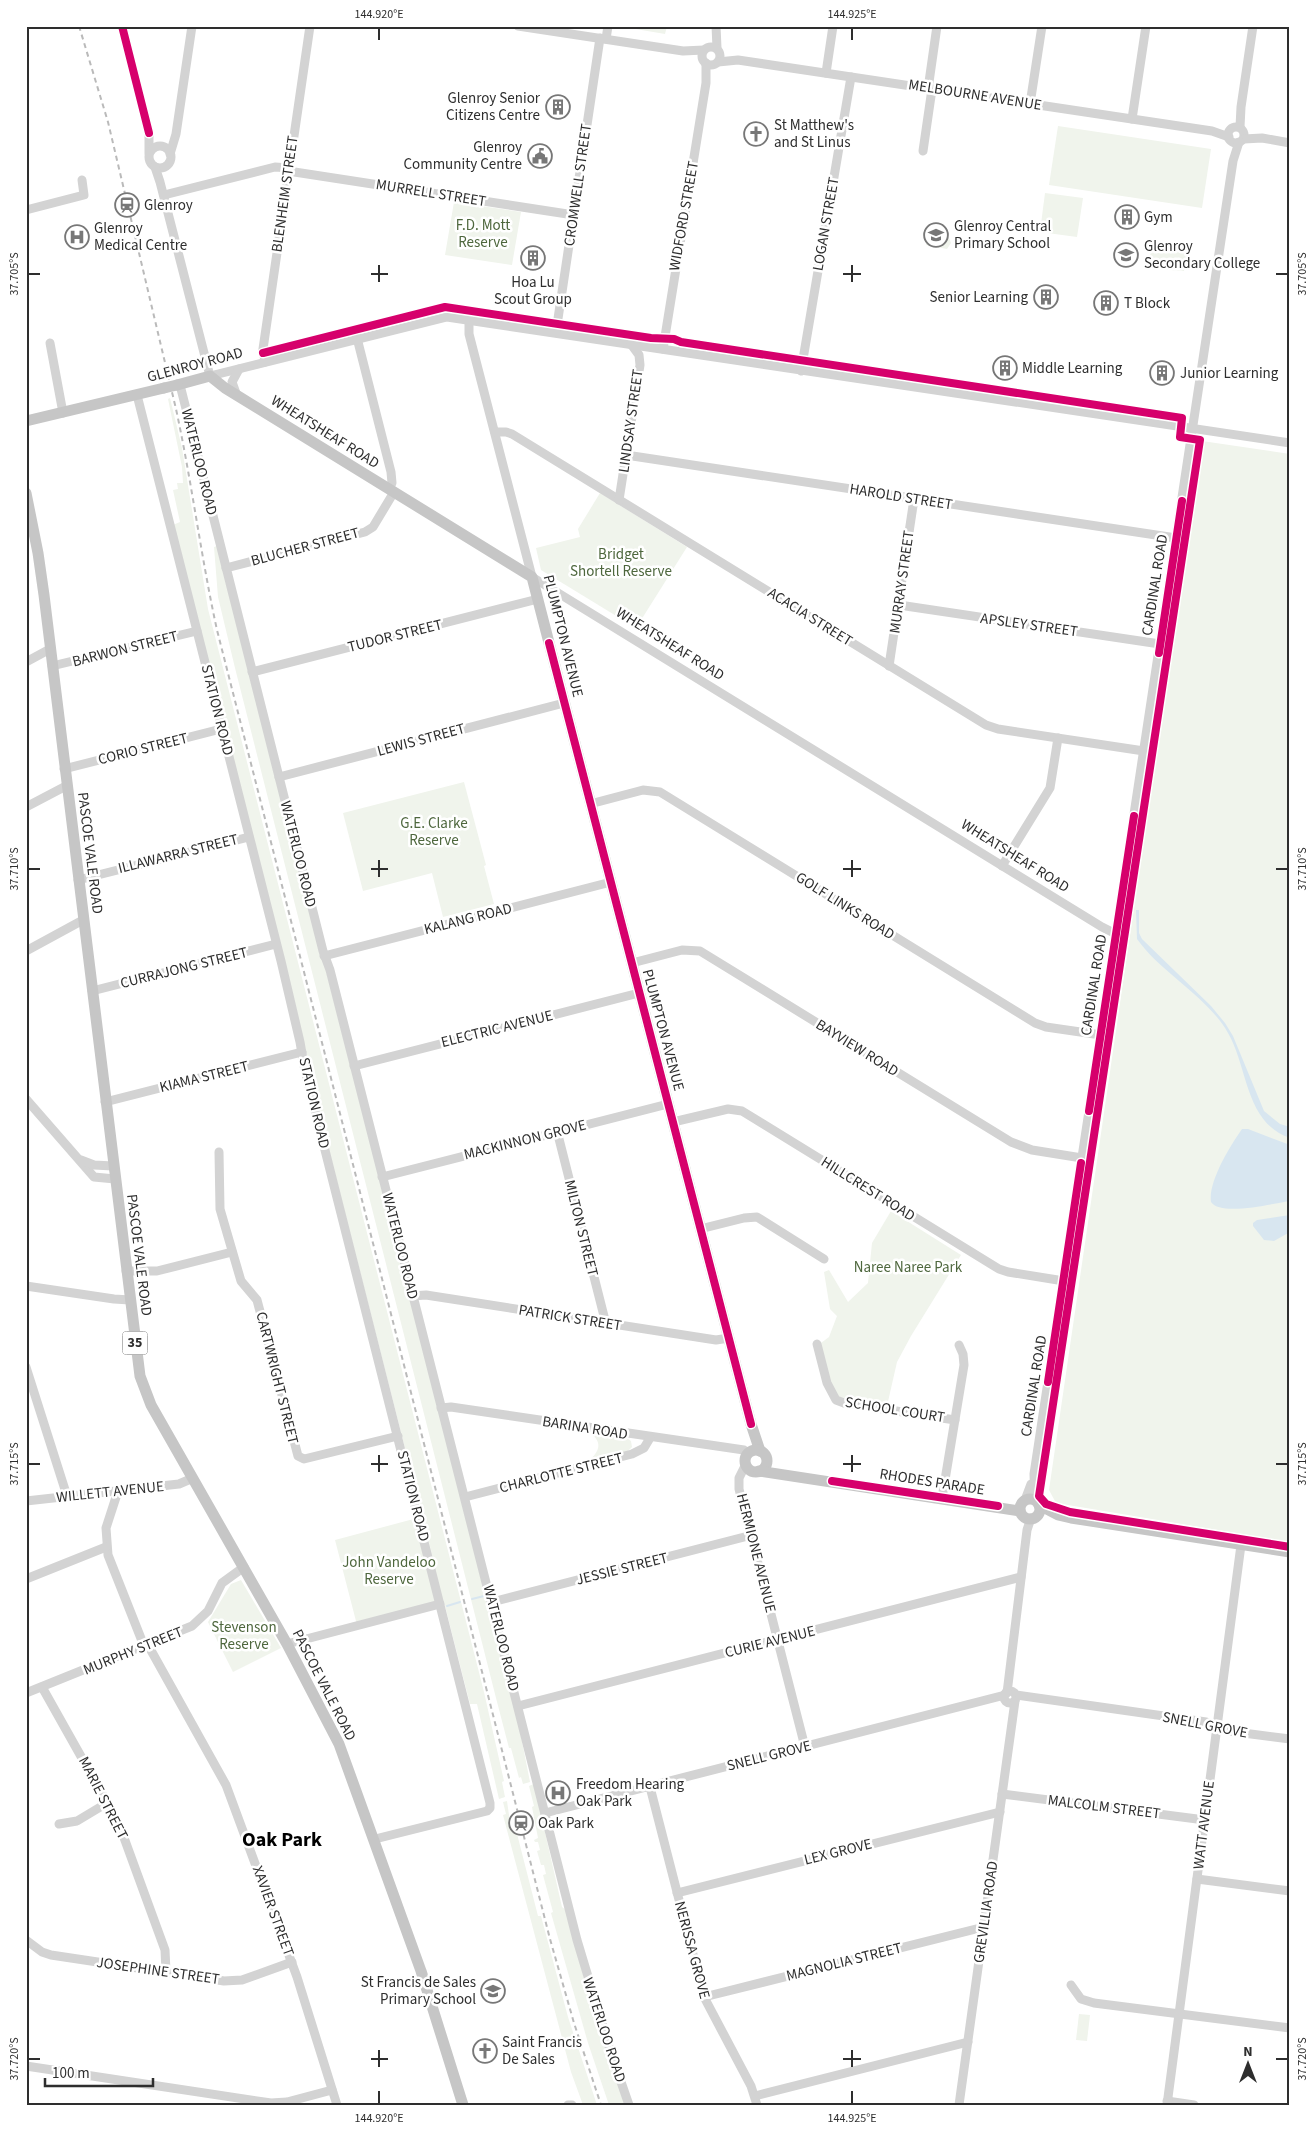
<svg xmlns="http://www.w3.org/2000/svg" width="1316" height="2131" font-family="'Source Sans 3',sans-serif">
<rect width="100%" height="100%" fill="#fff"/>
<!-- green -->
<g fill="#f0f4ec">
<path d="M618,26H667L665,34Z"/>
<path d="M1058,126L1211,149L1202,208L1049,185Z"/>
<path d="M1045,193L1083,198L1077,237L1040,232Z"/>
<path d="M454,202L521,212L512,265L445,255Z"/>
<path d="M928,227C936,230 949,234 951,243L947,249L926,245Z"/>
<path d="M1151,248L1187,253L1184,271L1156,269L1149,266Z"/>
<path d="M170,398L182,448L208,609L484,1692L504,1781L502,1782L505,1797L499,1799L477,1704H470L444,1602L357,1625L335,1540L421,1517L432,1554L318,1107L295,1003L173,525L180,522L173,490L178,489L177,483H183L182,467L168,399Z"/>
<path d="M1202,441L1290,454V1542L1056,1503L1049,1490Z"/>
<path d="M600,493L687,547L636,628L541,570L536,548L580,537L578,529Z"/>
<path d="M217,546L516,1711L530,1782L523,1784L521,1777L519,1778L511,1748H509L496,1698L235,668L218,597L214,547Z"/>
<path d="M464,782L486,865L484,866L494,904L443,917L432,873L363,891L343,813Z"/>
<path d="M891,1211L961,1255L911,1336L897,1362L887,1406L840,1399L829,1382L821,1343L829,1337L837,1316L830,1309L824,1272L829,1270L848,1302L868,1283L872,1243Z"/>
<path d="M591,1433L625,1437L631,1441L632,1447L628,1451L589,1461C599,1451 603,1444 591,1433Z"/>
<path d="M241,1580L281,1648L233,1672L208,1622L231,1584Z"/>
<path d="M534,1784L562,1907L566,1910L589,1997L626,2105H609L588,2043L551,1913L553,1912L543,1875L546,1874L544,1865H541L537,1851L540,1850L538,1842H535L534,1840L538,1838L532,1807L534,1806L529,1786Z"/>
<path d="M507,1801L510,1822H514L538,1916H541L568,2017L597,2105H583L571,2072L503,1815L506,1814L503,1802Z"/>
<path d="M1079,2014L1090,2015L1087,2041L1076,2040Z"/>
</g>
<!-- water -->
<g fill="#d8e6f0">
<path d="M1136,910H1139V933L1142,939L1211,1006L1225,1023L1233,1036L1264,1111L1280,1124L1290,1127V1138C1245,1123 1248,1067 1228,1033C1208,997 1161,973 1137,939Z"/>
<path d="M1242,1129H1248L1290,1145V1201C1274,1203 1221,1217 1211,1202C1208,1182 1230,1146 1242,1129Z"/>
<path d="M1290,1215V1232L1274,1241L1264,1240L1253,1226V1223L1257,1220Z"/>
</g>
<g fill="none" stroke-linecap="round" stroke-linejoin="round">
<!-- stream -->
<g stroke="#d8e6f0" stroke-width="2">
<path d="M472,1599L484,1596"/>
<path d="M447,1606L460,1602"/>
</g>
<!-- minor -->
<g stroke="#d3d3d3" stroke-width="9">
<path d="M122,26L149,133V153"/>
<path d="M518,26L683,51L704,50"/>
<path d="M716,26L717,48"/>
<path d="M606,39L608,26"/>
<circle cx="711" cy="56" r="9"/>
<path d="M718,62L738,60L1212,131L1229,137"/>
<path d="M826,73L833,26"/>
<path d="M928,89L937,26"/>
<path d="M1030,104L1042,26"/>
<path d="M1132,119L1146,26"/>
<circle cx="1236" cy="135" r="8"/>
<path d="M1240,127L1241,107L1253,26"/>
<path d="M1244,139L1262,138L1290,143"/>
<circle cx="160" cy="157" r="11"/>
<path d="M923,151L932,89"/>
<path d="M170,154L176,134L192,26"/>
<path d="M155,167L160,182L210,376L447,317L1290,443"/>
<path d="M288,171L574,215"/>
<path d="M164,195L275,167L289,168"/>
<path d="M26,210L84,195L82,180"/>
<path d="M469,319V334L532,577L1102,927L1116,934"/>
<path d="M556,332L600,38"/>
<path d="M357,338L391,472L392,483L389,489"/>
<path d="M50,343L63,413"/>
<path d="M663,349L706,83V63"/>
<path d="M265,362L263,349L310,26"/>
<path d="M801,371L851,77"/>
<path d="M180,385L323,951L330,970L577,1940L611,2053L629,2105"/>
<path d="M137,395L281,961L300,1042L305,1071L490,1803V1808L487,1811L375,1839"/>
<path d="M237,396L232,382L239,369"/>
<path d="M495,432H506L512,434L986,725L998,729L1144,751"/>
<path d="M626,455L1176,538"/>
<path d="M619,500L640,365L639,355L631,344"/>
<path d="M226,568L365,532L373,527L394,492"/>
<path d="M899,605L1160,644"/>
<path d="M26,662L50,649"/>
<path d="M52,666L197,631"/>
<path d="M889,666L914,499"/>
<path d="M252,672L538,599"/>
<path d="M64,769L221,729"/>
<path d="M279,777L564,703"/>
<path d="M590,804L643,790L660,792L1035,1023L1046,1027L1101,1035"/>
<path d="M26,807L66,786"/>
<path d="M1002,866L1050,788L1058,738"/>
<path d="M78,880L249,837"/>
<path d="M26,951L83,920"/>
<path d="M324,956L611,882"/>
<path d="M632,963L682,950L700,951L1011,1142L1032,1150L1082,1158"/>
<path d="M92,991L276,944"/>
<path d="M354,1066L639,993"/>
<path d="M26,1099L94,1177L115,1179"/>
<path d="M105,1102L302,1052"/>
<path d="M673,1122L728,1109L742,1111L999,1269L1008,1272L1064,1281"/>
<path d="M557,1131L606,1324"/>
<path d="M219,1152L220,1209L241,1281L257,1300L298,1456L304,1459L398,1436"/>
<path d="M81,1160L94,1165L113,1166"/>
<path d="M382,1177L668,1104"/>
<path d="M700,1229L744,1218L757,1217L824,1259"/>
<path d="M126,1271H157L232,1252"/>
<path d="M26,1286L114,1299L130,1300"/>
<path d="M412,1296L426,1295L716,1340L729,1338"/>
<path d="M817,1344L827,1383L836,1400L844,1403L955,1420"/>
<path d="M26,1367L67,1496"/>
<path d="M441,1408L451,1407L744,1450L748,1453"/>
<path d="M746,1464L739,1478V1489L805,1747"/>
<path d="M118,1491L106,1528L108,1555L144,1646"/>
<path d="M465,1497L632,1454L644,1448L650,1438"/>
<path d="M942,1498L964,1365L963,1354L959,1345"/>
<path d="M1025,1500L1031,1484"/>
<path d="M1035,1500L1034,1474L1233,161L1239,142"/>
<path d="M26,1501L179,1484L193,1478"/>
<path d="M26,1579L106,1547"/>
<path d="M492,1602L752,1535"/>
<path d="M287,1644L440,1604"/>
<path d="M148,1645L226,1785L297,1977L337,2105"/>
<path d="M42,1687L119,1824L165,1950L166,1972"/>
<circle cx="1010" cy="1697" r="6"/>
<path d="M26,1693L192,1626L208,1611L222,1583L244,1567"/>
<path d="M1007,1693L1027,1530L1031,1518"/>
<path d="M1016,1695L1206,1722L1228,1731L1290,1739"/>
<path d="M518,1706L1021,1577"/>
<path d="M650,1787L704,1997L751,2086L757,2105"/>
<path d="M1002,1794L1205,1820"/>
<path d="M545,1813L1005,1695"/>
<path d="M59,1824L77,1821L107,1803"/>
<path d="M1197,1879L1290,1891"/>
<path d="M677,1893L1000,1812"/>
<path d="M26,1940L42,1952L51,1955L224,1981L242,1980L292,1962"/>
<path d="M1071,1985L1081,1999L1094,2003L1290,2028"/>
<path d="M704,1997L984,1927"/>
<path d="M26,2066L271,2103L287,2102L332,2090"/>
<path d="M755,2096L968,2042"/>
<path d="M1167,2101L1194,2105"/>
<path d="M568,2105H572"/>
<path d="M959,2105L1015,1701"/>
<path d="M1167,2105L1241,1545"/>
</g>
<!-- major -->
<g stroke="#c6c6c6" stroke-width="11">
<path d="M177,385L210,376L225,388L532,577L751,1424L760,1451"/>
<path d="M26,421L164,388"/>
<path d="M26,493L38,553L44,595L140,1376L151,1405L287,1644L339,1744L421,1971L463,2105"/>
<circle cx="756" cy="1461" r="11"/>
<path d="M759,1471L1020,1511"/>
<circle cx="1030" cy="1509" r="10"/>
<path d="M1039,1505L1058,1515L1071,1518L1290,1552"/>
</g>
<!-- rail -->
<path stroke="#bababa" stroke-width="2" stroke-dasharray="5 4" stroke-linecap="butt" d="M79,26L108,122L176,409C192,483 201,557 217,630L550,1939L574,2023L601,2105"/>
<!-- major-bridge -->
<path stroke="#c6c6c6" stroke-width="11" d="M164,388L177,385"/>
<!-- cycleway casing -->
<g stroke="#fff" stroke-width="11">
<g id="cycleway">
<path d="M122,26L149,133"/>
<path d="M263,353L445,307L651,338L674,339L681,342L1182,418L1180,437L1200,440L1039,1496L1046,1504L1070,1512L1290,1547"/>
<path d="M549,643L751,1424"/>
<path d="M1159,653L1182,501"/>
<path d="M1089,1111L1134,816"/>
<path d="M1048,1382L1081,1163"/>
<path d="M832,1481L998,1506"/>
</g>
</g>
<!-- cycleway -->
<use href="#cycleway" stroke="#d6006c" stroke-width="8"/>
</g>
<!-- ticks -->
<path fill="none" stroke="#2e2e2e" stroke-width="2" d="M379,28V40M852,28V40M379,265V282M852,265V282M28,274H40M371,274H388M843,274H861M1276,274H1288M379,860V877M852,860V877M28,869H40M371,869H388M843,869H861M1276,869H1288M379,1455V1472M852,1455V1472M28,1464H40M371,1464H388M843,1464H861M1276,1464H1288M379,2050V2067M852,2050V2067M28,2059H40M371,2059H388M843,2059H861M1276,2059H1288M379,2091V2104M852,2091V2104"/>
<!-- icons -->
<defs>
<g id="building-ring" transform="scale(1.25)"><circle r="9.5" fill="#fff" stroke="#777" stroke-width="1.5"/><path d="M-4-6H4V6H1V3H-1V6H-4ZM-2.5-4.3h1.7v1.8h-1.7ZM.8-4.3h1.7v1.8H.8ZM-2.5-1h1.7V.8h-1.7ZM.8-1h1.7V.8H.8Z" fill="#777"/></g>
<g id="church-ring" transform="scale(1.25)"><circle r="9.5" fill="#fff" stroke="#777" stroke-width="1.5"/><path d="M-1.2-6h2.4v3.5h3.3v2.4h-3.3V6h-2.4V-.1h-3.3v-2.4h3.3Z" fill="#777"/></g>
<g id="civic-ring" transform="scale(1.25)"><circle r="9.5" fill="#fff" stroke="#777" stroke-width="1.5"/><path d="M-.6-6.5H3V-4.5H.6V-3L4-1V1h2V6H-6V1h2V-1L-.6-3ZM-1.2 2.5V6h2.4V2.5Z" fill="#777"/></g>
<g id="station-ring" transform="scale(1.25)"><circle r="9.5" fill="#fff" stroke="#777" stroke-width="1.5"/><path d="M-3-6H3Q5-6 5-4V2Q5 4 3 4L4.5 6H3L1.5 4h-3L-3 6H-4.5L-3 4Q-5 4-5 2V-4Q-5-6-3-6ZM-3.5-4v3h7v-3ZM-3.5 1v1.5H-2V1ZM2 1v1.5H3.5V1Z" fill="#777"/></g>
<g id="school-ring" transform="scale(1.25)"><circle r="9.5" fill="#fff" stroke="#777" stroke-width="1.5"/><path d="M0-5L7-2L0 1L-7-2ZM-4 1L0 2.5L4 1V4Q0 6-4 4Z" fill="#777"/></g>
<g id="hospital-ring" transform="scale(1.25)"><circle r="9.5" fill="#fff" stroke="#777" stroke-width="1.5"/><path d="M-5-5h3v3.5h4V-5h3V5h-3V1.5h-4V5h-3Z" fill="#777"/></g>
</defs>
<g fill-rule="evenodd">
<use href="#building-ring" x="558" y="107"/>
<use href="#church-ring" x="756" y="134"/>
<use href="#civic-ring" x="540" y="156"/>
<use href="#station-ring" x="127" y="205"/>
<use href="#building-ring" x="1127" y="217"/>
<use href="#school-ring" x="936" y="235"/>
<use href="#hospital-ring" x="77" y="237"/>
<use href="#school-ring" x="1126" y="255"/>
<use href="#building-ring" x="533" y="258"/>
<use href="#building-ring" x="1046" y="297"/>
<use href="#building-ring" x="1106" y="303"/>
<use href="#building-ring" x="1005" y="368"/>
<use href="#building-ring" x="1162" y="373"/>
<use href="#hospital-ring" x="558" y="1793"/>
<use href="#station-ring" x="521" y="1823"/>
<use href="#school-ring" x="493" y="1991"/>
<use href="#church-ring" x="485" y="2051"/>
</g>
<g text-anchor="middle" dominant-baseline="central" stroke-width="5" stroke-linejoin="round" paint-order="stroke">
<!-- shield labels -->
<rect fill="#fff" stroke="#6d6d6d" stroke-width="1" x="122.5" y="1331.5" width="25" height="23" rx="4"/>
<g font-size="14" font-weight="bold" fill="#2e2e2e">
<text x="135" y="1343">35</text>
</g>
<!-- street labels -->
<g font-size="15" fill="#2e2e2e" stroke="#fff">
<text transform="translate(975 95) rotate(9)">MELBOURNE AVENUE</text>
<text transform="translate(578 185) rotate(-82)">CROMWELL STREET</text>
<text transform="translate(431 193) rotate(9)">MURRELL STREET</text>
<text transform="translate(285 194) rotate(-82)">BLENHEIM STREET</text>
<text transform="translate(684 216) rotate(-80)">WIDFORD STREET</text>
<text transform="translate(826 224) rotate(-80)">LOGAN STREET</text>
<text transform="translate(195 365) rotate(-15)">GLENROY ROAD</text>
<text transform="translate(631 421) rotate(-82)">LINDSAY STREET</text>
<text transform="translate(325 432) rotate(32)">WHEATSHEAF ROAD</text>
<text transform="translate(199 462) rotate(76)">WATERLOO ROAD</text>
<text transform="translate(901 497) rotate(9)">HAROLD STREET</text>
<text transform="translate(305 547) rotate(-15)">BLUCHER STREET</text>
<text transform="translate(902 582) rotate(-82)">MURRAY STREET</text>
<text transform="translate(1155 585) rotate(-81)">CARDINAL ROAD</text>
<text transform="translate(810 617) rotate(32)">ACACIA STREET</text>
<text transform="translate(1029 625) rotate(8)">APSLEY STREET</text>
<text transform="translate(395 636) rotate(-14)">TUDOR STREET</text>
<text transform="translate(563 636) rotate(76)">PLUMPTON AVENUE</text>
<text transform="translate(670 644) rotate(32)">WHEATSHEAF ROAD</text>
<text transform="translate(125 649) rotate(-14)">BARWON STREET</text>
<text transform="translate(217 710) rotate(76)">STATION ROAD</text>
<text transform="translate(421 740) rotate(-15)">LEWIS STREET</text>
<text transform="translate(143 749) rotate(-14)">CORIO STREET</text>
<text transform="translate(90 853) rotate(83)">PASCOE VALE ROAD</text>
<text transform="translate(178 854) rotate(-14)">ILLAWARRA STREET</text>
<text transform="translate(298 854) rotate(76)">WATERLOO ROAD</text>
<text transform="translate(1015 856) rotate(32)">WHEATSHEAF ROAD</text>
<text transform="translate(845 906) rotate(32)">GOLF LINKS ROAD</text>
<text transform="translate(468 919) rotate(-14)">KALANG ROAD</text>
<text transform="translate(184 968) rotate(-14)">CURRAJONG STREET</text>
<text transform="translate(1094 985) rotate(-81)">CARDINAL ROAD</text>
<text transform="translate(497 1029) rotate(-14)">ELECTRIC AVENUE</text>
<text transform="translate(663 1030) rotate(75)">PLUMPTON AVENUE</text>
<text transform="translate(857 1048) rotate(32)">BAYVIEW ROAD</text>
<text transform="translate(204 1077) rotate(-14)">KIAMA STREET</text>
<text transform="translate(314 1103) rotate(77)">STATION ROAD</text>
<text transform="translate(525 1140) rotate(-14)">MACKINNON GROVE</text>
<text transform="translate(868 1189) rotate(32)">HILLCREST ROAD</text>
<text transform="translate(581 1228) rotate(76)">MILTON STREET</text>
<text transform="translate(400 1246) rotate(76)">WATERLOO ROAD</text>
<text transform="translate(139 1255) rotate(83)">PASCOE VALE ROAD</text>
<text transform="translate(570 1318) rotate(9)">PATRICK STREET</text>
<text transform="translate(277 1378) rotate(76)">CARTWRIGHT STREET</text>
<text transform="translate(1034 1386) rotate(-81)">CARDINAL ROAD</text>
<text transform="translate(895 1410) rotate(9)">SCHOOL COURT</text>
<text transform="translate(585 1428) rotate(9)">BARINA ROAD</text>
<text transform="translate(561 1473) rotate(-14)">CHARLOTTE STREET</text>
<text transform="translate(932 1482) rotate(9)">RHODES PARADE</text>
<text transform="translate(110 1492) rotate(-6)">WILLETT AVENUE</text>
<text transform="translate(413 1496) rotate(76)">STATION ROAD</text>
<text transform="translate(756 1553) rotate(76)">HERMIONE AVENUE</text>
<text transform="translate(622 1569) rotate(-14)">JESSIE STREET</text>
<text transform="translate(501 1638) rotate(76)">WATERLOO ROAD</text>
<text transform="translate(770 1642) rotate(-14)">CURIE AVENUE</text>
<text transform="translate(133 1651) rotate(-22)">MURPHY STREET</text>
<text transform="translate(324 1685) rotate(63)">PASCOE VALE ROAD</text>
<text transform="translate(1205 1725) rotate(11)">SNELL GROVE</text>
<text transform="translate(769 1756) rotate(-14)">SNELL GROVE</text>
<text transform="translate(103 1798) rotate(63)">MARIE STREET</text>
<text transform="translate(1104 1807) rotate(7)">MALCOLM STREET</text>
<text transform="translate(1204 1825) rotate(-83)">WATT AVENUE</text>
<text transform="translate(838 1852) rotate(-14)">LEX GROVE</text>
<text transform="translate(273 1911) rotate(70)">XAVIER STREET</text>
<text transform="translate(986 1912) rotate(-82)">GREVILLIA ROAD</text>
<text transform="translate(692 1950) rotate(75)">NERISSA GROVE</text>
<text transform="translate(844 1962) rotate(-14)">MAGNOLIA STREET</text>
<text transform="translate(158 1971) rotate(8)">JOSEPHINE STREET</text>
<text transform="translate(604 2030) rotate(72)">WATERLOO ROAD</text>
</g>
<!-- poi labels -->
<g font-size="15" fill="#2e2e2e" stroke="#fff" text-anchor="start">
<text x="540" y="98" text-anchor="end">Glenroy Senior<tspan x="540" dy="17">Citizens Centre</tspan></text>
<text x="774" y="125">St Matthew's<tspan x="774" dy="17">and St Linus</tspan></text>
<text x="522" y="147" text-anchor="end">Glenroy<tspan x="522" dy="17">Community Centre</tspan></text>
<text x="144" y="205">Glenroy</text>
<text x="1144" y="217">Gym</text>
<text x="954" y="226">Glenroy Central<tspan x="954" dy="17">Primary School</tspan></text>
<text x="94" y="228">Glenroy<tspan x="94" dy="17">Medical Centre</tspan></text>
<text x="1144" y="246">Glenroy<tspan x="1144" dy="17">Secondary College</tspan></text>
<text x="533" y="282" text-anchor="middle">Hoa Lu<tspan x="533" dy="17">Scout Group</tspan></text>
<text x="1028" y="297" text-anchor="end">Senior Learning</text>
<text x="1124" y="303">T Block</text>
<text x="1022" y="368">Middle Learning</text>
<text x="1180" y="373">Junior Learning</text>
<text x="576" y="1784">Freedom Hearing<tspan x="576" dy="17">Oak Park</tspan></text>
<text x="538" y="1823">Oak Park</text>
<text x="476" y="1982" text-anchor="end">St Francis de Sales<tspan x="476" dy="17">Primary School</tspan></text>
<text x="502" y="2042">Saint Francis<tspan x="502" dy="17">De Sales</tspan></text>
</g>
<!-- park labels -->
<g font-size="15" fill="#4e673d" stroke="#fff">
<text x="483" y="225">F.D. Mott<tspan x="483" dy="17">Reserve</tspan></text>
<text x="621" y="554">Bridget<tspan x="621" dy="17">Shortell Reserve</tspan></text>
<text x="434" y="823">G.E. Clarke<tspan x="434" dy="17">Reserve</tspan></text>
<text x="908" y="1267">Naree Naree Park</text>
<text x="389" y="1562">John Vandeloo<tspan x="389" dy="17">Reserve</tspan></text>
<text x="244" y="1627">Stevenson<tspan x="244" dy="17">Reserve</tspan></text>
</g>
<!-- district labels -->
<g font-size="20" font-weight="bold" fill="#000" stroke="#fff">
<text x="282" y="1840">Oak Park</text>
</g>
</g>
<!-- border -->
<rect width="1316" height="2131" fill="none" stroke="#ffffff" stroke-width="55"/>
<!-- north arrow -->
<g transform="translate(1248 2064)" stroke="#ffffff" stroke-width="4" paint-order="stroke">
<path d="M0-4L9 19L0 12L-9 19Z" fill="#2e2e2e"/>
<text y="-8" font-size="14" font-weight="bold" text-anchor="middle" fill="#2e2e2e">N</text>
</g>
<!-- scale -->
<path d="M45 2078v8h108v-8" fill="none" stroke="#2e2e2e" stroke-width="2.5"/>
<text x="52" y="2078" font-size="15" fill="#2e2e2e" stroke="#ffffff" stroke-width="4" paint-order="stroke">100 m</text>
<rect x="28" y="28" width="1260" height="2076" fill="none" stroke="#2e2e2e" stroke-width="2"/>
<g font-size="12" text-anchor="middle" fill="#2e2e2e">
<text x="379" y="18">144.920°E</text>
<text x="852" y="18">144.925°E</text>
<text transform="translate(14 274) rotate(-90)" y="4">37.705°S</text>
<text transform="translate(1302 274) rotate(-90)" y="4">37.705°S</text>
<text transform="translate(14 869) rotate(-90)" y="4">37.710°S</text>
<text transform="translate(1302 869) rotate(-90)" y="4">37.710°S</text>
<text transform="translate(14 1464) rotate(-90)" y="4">37.715°S</text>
<text transform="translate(1302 1464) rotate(-90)" y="4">37.715°S</text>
<text transform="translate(14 2059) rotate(-90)" y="4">37.720°S</text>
<text transform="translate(1302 2059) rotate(-90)" y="4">37.720°S</text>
<text x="379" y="2122">144.920°E</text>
<text x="852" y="2122">144.925°E</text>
</g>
</svg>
